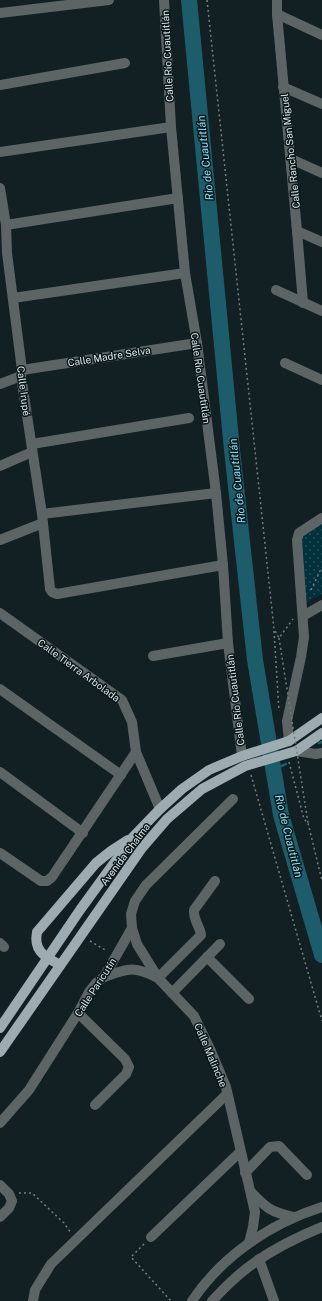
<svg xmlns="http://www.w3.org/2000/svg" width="322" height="1301" font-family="'Public Sans',sans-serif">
<defs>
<pattern id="park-dots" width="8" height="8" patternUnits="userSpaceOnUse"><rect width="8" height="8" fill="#02313b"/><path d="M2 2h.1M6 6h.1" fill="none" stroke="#264f57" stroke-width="1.8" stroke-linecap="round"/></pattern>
</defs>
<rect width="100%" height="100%" fill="#122024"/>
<!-- park -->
<path fill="url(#park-dots)" d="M322,524V594L303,604L302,537Z"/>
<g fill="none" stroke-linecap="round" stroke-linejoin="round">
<!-- stream -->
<g stroke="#1d5c6a" stroke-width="2.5">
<path d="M319,743L322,742"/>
<path d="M274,769L286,764"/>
</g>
<!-- river -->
<path stroke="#1d5c6a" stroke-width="16" d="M189,0L232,450L255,660L281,815L322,955"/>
<!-- path -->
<g stroke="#737e82" stroke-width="1.5" stroke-dasharray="2 3" stroke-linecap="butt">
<path d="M207,0L274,629L279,638L293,619"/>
<path d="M311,590L322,567"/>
<path d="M274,631L279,711"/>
<path d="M289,762L304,819L308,823L322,881"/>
<path d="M251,775L322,1021"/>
<path d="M90,941L107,951"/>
<path d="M19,1193H32L64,1223L71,1233"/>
<path d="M144,1244L131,1257L171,1301"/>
</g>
<!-- minor -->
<g stroke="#5d6466" stroke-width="10">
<path d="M164,0L171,127L185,273L197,343L216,493L223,565L228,643L242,756"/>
<path d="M277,0V14L297,231L303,303"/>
<path d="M0,13L109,0"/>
<path d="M277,14L322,35"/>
<path d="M0,85L125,63"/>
<path d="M283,87L322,104"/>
<path d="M0,152L171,127"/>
<path d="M291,159L322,173"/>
<path d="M0,188L6,225L7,253L22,370L21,376L42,514L50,589L52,592L57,594L223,565"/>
<path d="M6,225L178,198"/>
<path d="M297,231L322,242"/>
<path d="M276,290L322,311"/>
<path d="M13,298L185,273"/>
<path d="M285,363L322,380"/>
<path d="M22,370L197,343"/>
<path d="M0,384L21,376"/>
<path d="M32,444L189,418"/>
<path d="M0,466L32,452"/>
<path d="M42,514L216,493"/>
<path d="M0,540L43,523"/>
<path d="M0,613L122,700L132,722L136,752L160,809"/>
<path d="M303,616L322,605"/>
<path d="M153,656L228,643"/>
<path d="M0,689L121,775"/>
<path d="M289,741L287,721L301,657L304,637L297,540L299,533L322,518"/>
<path d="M296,751L316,754L322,753"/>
<path d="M0,772L83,833"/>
<path d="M0,853L41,881H47L52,877L136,752"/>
<path d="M132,928L137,944L158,978L194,1016L210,1049L226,1087L255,1212L253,1227L249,1243"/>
<path d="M0,943L4,947"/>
<path d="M207,957L249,999"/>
<path d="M104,977C129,968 134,966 158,978"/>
<path d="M158,978L201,935C200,926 193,920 194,910L215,881"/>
<path d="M172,993L220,944"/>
<path d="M78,1013L125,1059L129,1067L126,1074L95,1105"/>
<path d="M0,1123L29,1090L78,1013L89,992L96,983L104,977L132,928L131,914L135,901L146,885L233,799"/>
<path d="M245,1173L270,1147L279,1146L307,1175"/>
<path d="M0,1185L9,1194L12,1201L9,1208L0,1217"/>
<path d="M251,1192C266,1208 271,1212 293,1217"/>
<path d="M151,1237L240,1152"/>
<path d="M259,1259L274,1301"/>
<path d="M33,1301L35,1290L51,1264L227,1094"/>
<path d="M192,1301C222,1256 271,1223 322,1207"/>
<path d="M212,1301C219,1294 225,1287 232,1281C257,1257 290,1240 322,1227"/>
</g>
<!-- major -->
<g stroke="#9dacb0" stroke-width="10">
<path d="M60,965C46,957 33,952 37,932L96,863L111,851L128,840"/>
<path d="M0,1028L80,910L133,837L160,809L182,789L209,770L242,756L289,741L322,718"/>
<path d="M0,1052L142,848L167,819L202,789L245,766L296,751L322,733"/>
</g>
<!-- path-bridge -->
<path stroke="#737e82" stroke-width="1.5" stroke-dasharray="2 3" stroke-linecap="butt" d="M279,638L308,823"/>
</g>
<g text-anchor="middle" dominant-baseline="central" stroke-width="3" stroke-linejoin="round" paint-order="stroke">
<!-- street labels -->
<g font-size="10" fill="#dee7e9" stroke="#09171a">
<text transform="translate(167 56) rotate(-93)">Calle Río Cuautitlán</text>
<text transform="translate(290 151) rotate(-96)">Calle Rancho San Miguel</text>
<text transform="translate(109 356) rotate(-9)">Calle Madre Selva</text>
<text transform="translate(201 378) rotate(82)">Calle Río Cuautitlán</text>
<text transform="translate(24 391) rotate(83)">Calle Irupé</text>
<text transform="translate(79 670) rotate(36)">Calle Tierra Arbolada</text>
<text transform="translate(235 700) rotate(-97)">Calle Río Cuautitlán</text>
<text transform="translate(125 854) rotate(-53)">Avenida Chalma</text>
<text transform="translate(95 987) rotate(-57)">Calle Paricutín</text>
<text transform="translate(211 1055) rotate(67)">Calle Malinche</text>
</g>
<!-- water labels -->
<g font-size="11" font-style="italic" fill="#8be3fa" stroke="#09171a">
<text transform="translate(205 158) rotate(-96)">Rio de Cuautitlán</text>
<text transform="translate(237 481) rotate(-96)">Rio de Cuautitlán</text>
<text transform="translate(289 836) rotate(76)">Rio de Cuautitlán</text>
</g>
</g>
</svg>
